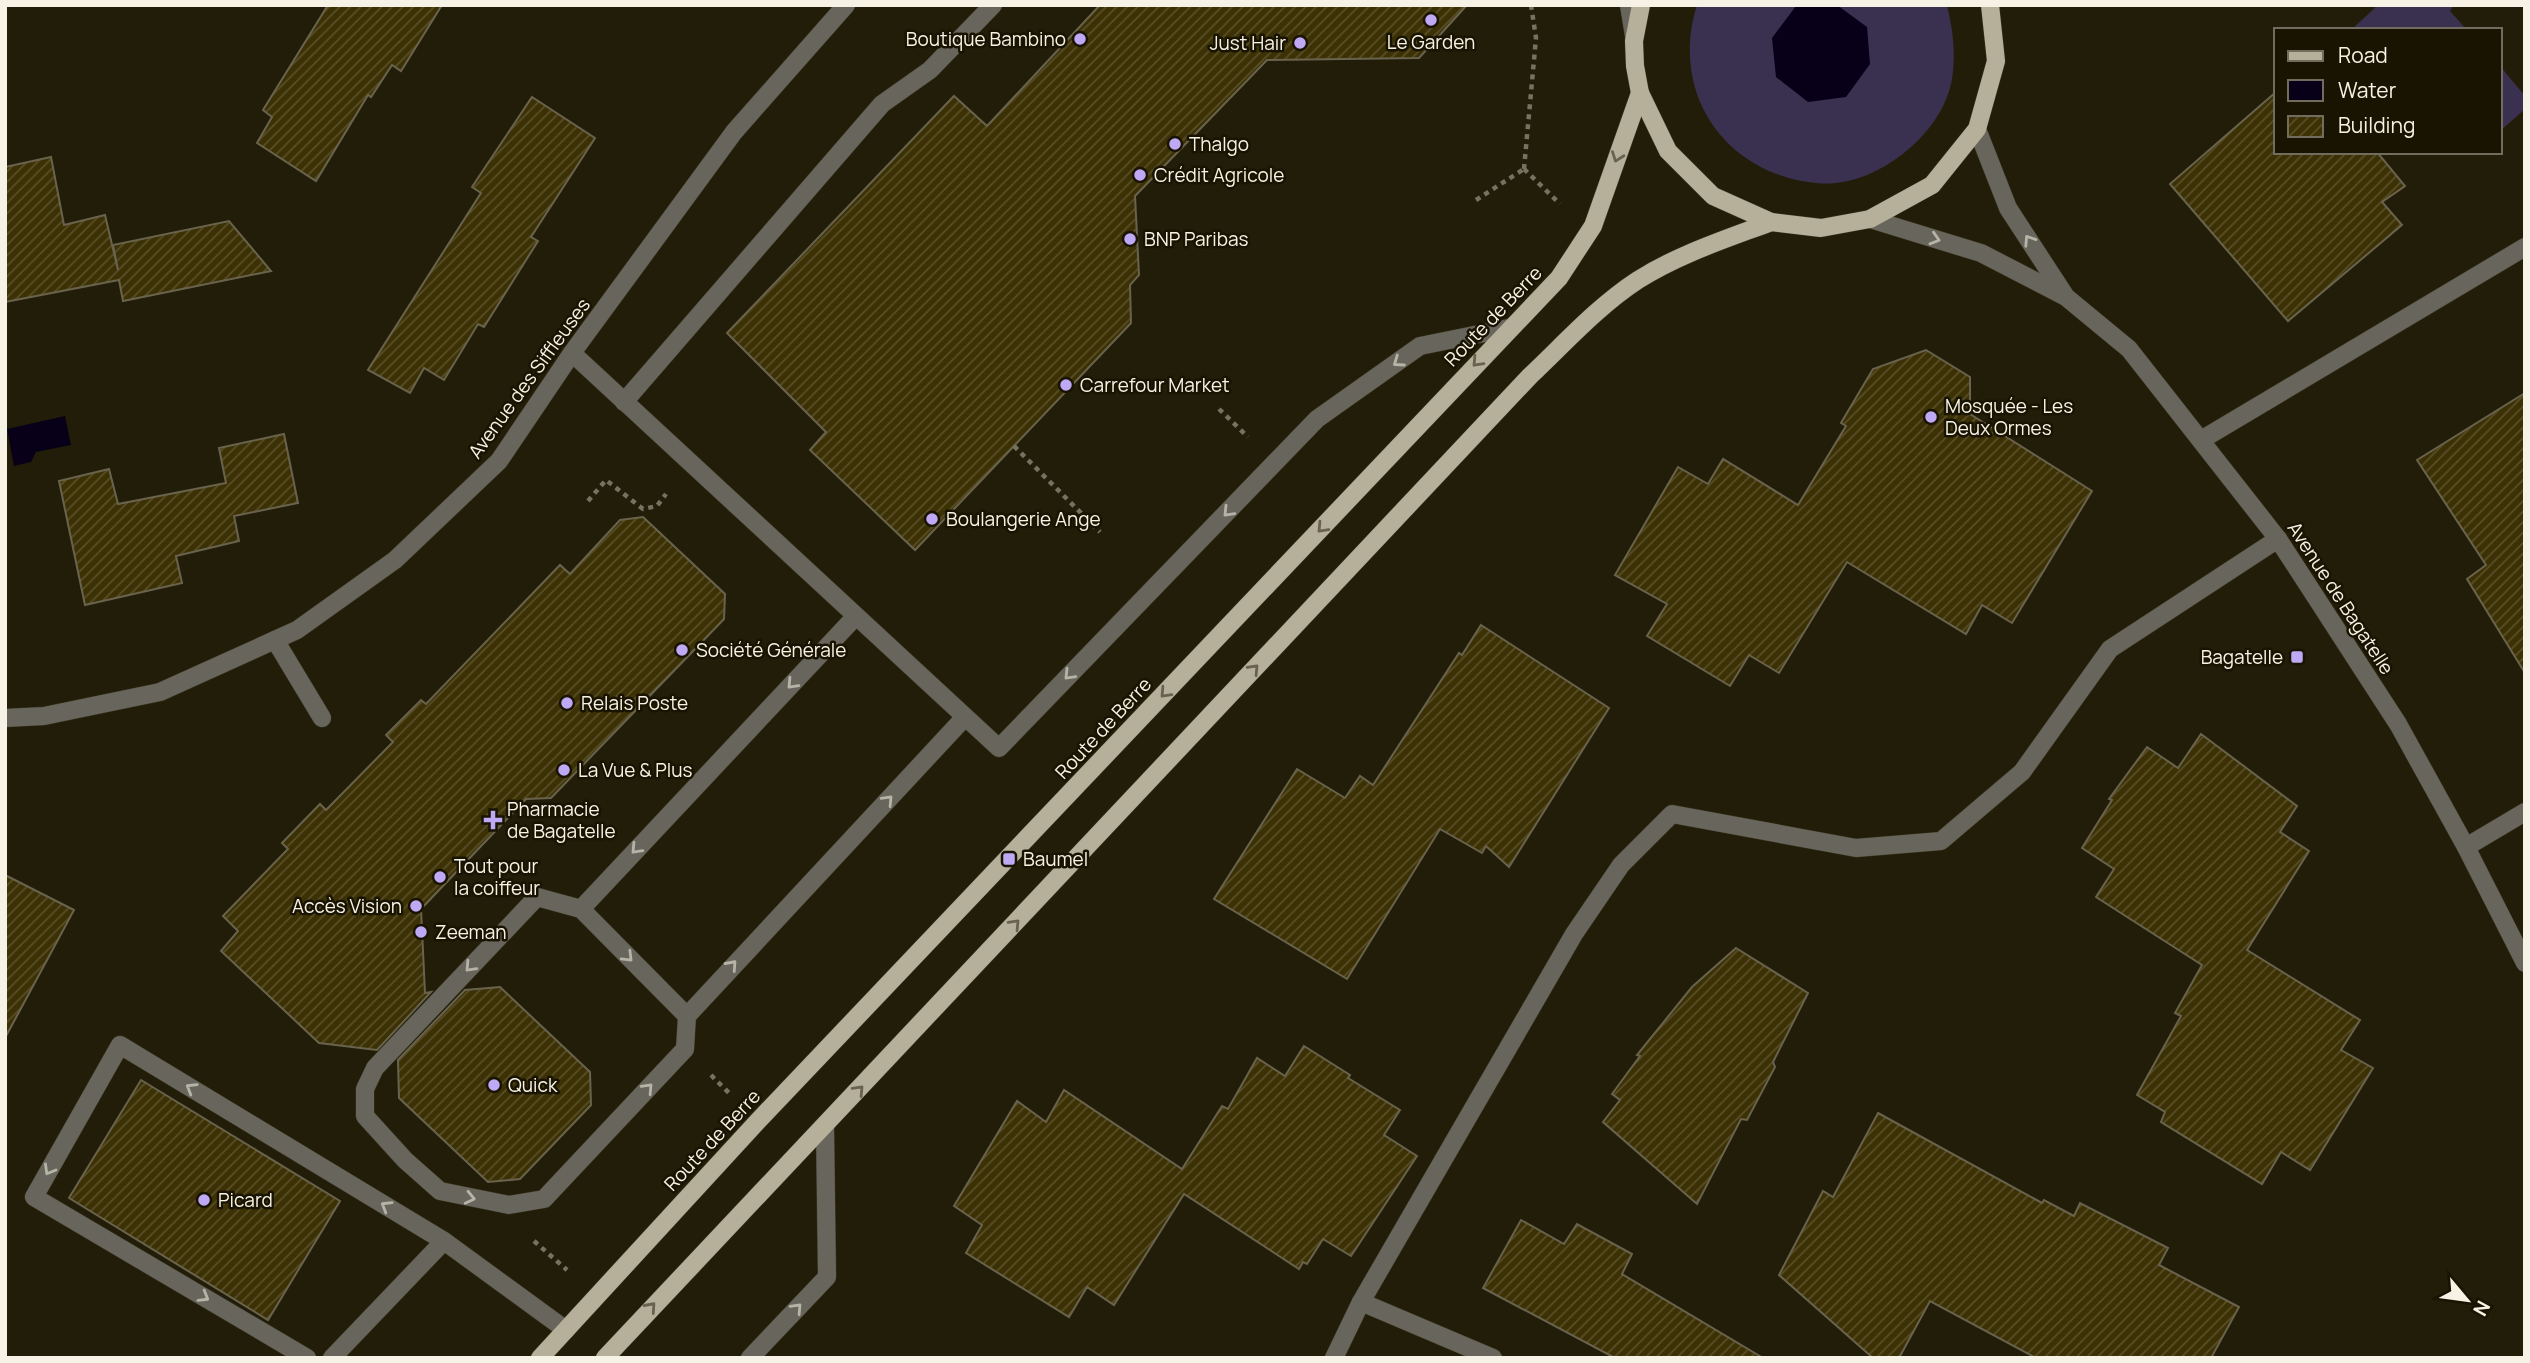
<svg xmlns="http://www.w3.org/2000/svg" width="2530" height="1363" font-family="Manrope,sans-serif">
<defs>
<pattern id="building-hatch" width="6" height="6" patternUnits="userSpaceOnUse" patternTransform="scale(1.75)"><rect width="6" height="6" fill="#3c3104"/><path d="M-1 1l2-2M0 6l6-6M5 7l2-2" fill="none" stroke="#594f28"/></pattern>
</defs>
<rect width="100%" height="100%" fill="#221d08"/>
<!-- grass -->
<g fill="#3a3050">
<path d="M1697,5H1947C1953,30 1956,53 1952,79C1943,135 1873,190 1816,183C1725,174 1669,93 1697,5Z"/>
<path d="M2378,5H2454L2450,11L2467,30H2351Z"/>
<path d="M2500,66L2525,96V109L2500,131Z"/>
</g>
<!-- water -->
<g fill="#080018">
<path d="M1837,5L1867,27L1870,64L1846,97L1808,102L1776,77L1772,38L1796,6Z"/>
<path d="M65,416L71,445L36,452L31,462L14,466L7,429Z"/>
</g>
<!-- building -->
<g fill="url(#building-hatch)" stroke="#69634d" stroke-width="2">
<path d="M328,5H442L401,71L392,65L371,97L368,95L316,181L257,143L272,117L263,110Z"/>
<path d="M1100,5H1467L1419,58L1267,60L1135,196L1139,275L1130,285L1131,323L915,550L810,450L826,432L727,333L954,96L987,126Z"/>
<path d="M2276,92V152H2377L2405,186L2382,202L2402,225L2288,321L2170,184Z"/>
<path d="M532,97L595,138L531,237L538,241L484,327L478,324L444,380L424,368L410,393L368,370L481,193L472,187Z"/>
<path d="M51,157L64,225L105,215L118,270L113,245L229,221L271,271L123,301L119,280L5,302V167Z"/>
<path d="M1926,350L1970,377V414L2092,491L2012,623L1982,605L1966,634L1847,562L1779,673L1749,655L1730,686L1647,636L1667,604L1615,575L1678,467L1708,484L1723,459L1798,505L1846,426L1841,423L1873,369Z"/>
<path d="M2525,393V673L2467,579L2486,565L2417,460Z"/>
<path d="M284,434L298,503L234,516L239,541L176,556L182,583L85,605L59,481L109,469L118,504L226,483L219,448Z"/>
<path d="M643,517L725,594L724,619L551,798L526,799L421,909L425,993L431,992L377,1050L319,1043L221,951L238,931L223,916L288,849L282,843L320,804L326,810L393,742L386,735L421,700L426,704L560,565L570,574L620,520Z"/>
<path d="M1481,625L1609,708L1509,867L1486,846L1482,853L1440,829L1347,979L1214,899L1297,769L1345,798L1360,776L1373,785L1459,653L1462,655Z"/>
<path d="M2201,734L2297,806L2280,832L2309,851L2247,950L2360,1020L2341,1050L2373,1068L2310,1170L2281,1152L2262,1184L2161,1122L2165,1112L2137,1095L2181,1016L2175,1013L2202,965L2096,897L2114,869L2082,848L2112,800L2109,799L2147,747L2178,768Z"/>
<path d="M5,875L74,910L5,1038Z"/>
<path d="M1736,948L1808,993L1773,1062L1775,1067L1747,1120L1741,1119L1697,1204L1603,1122L1620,1100L1612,1094L1640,1056L1637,1055L1692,987Z"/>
<path d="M500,987L590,1072L591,1105L520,1179L488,1182L399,1098L398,1060L465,990Z"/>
<path d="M1304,1046L1350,1075L1348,1078L1400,1110L1384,1135L1417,1156L1351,1256L1323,1239L1307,1264L1303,1262L1299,1269L1184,1194L1114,1305L1087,1287L1069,1317L966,1253L982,1225L954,1206L1017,1101L1046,1122L1064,1090L1182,1169L1222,1106L1228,1109L1257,1058L1285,1076Z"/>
<path d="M141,1080L340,1201L268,1320L69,1198Z"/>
<path d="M1878,1113L2042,1203L2044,1200L2074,1216L2080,1203L2168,1248L2159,1265L2239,1307L2211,1358H2036L1930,1301L1899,1358H1873L1779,1275L1823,1191L1833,1197Z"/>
<path d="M1521,1220L1564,1244L1577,1224L1632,1254L1622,1274L1763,1358H1615L1483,1288Z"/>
</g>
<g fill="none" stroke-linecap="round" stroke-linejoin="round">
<!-- minor casing -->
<g stroke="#3b3723" stroke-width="19">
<g id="minor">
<path d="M1629,5L1634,36"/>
<path d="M1977,129L2008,208L2064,294"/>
<path d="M1870,219L1981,253L2066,297L2129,349L2278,539L2398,724L2466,847L2525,963"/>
<path d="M572,353L999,748L1317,419L1420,346L1509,328"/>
<path d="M624,402L882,104L930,70L993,5"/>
<path d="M2201,440L2525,247"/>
<path d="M275,640L322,718"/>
<path d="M5,718L44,716L160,692L297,630L395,560L499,461L572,353L734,132L846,5"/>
<path d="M2466,847L2525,812"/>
<path d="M581,909L856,616"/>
<path d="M687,1016L581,909L537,897L375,1068L365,1089V1116L405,1160L440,1191L509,1205L544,1199L685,1049L687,1016L965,717"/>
<path d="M1361,1302L1493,1358"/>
<path d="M307,1358L34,1197L120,1045L444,1241L566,1330"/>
<path d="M332,1358L444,1241"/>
<path d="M750,1358L827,1277L825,1126"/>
<path d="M1334,1358L1361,1302L1574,934L1621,865L1672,814L1856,848L1941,841L2022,772L2110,649L2278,539"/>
</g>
</g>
<!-- major casing -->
<g stroke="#3b3723" stroke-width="19">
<g id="major">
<path d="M1641,5L1634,41L1635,66L1640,93L1668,151L1713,196L1771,222L1821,228L1870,219L1932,185L1977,129L1996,61L1990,5"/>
<path d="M540,1358L757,1122L1559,278L1593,226L1640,93"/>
<path d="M605,1358L1530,376C1564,344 1598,306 1638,280C1679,254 1726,239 1771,222"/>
</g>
</g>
<!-- path -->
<g stroke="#767260" stroke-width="4.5" stroke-dasharray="5 5" stroke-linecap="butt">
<path d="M1524,169L1536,38L1531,5"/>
<path d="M1524,169L1560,204"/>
<path d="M1476,200L1524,169"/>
<path d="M1219,409L1248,437"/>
<path d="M1014,446L1100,532"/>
<path d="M588,501L606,480L643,509L657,506L666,494"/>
<path d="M711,1075L730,1094"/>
<path d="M534,1241L567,1270"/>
</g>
<!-- minor -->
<use href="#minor" stroke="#68665c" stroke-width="18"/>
<!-- major -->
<use href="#major" stroke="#b6b09b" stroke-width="18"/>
</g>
<!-- one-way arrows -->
<defs><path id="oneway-chevron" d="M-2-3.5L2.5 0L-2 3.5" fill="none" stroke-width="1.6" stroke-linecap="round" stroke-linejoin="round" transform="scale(1.75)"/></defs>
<g stroke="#68624e">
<use href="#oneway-chevron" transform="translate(1617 157) rotate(110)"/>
<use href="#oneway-chevron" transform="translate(1477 362) rotate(133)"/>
<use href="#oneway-chevron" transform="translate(1322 528) rotate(133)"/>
<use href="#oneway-chevron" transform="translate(1254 669) rotate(-47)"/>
<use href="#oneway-chevron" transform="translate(1165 693) rotate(133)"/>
<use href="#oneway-chevron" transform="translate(1015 924) rotate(-47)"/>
<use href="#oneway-chevron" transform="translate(859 1090) rotate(-47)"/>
<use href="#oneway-chevron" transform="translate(651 1307) rotate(-48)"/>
</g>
<g stroke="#b6b3a7">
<use href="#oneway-chevron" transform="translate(1935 239) rotate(17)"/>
<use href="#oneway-chevron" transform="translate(2029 240) rotate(-123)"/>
<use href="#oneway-chevron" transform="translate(1398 362) rotate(145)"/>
<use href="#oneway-chevron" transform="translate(1228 512) rotate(134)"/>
<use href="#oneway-chevron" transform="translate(1069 675) rotate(134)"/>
<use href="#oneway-chevron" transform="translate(792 684) rotate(133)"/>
<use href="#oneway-chevron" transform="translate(888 800) rotate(-47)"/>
<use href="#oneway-chevron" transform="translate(636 849) rotate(133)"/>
<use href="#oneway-chevron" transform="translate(628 957) rotate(45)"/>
<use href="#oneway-chevron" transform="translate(732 965) rotate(-48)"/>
<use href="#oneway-chevron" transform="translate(470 967) rotate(133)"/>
<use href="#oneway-chevron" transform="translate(191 1088) rotate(-149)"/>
<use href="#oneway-chevron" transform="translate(648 1088) rotate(-47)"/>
<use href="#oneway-chevron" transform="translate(49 1170) rotate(120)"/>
<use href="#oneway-chevron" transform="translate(470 1198) rotate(13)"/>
<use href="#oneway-chevron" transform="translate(386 1206) rotate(-149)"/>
<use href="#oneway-chevron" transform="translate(204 1297) rotate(31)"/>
<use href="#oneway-chevron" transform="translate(797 1308) rotate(-47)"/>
</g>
<!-- markers -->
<g fill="#bfa9f4" stroke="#191302" stroke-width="2.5">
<circle cx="1431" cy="20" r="7"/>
<circle cx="1080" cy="39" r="7"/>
<circle cx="1300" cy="43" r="7"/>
<circle cx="1175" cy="144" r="7"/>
<circle cx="1140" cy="175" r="7"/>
<circle cx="1130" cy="239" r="7"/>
<circle cx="1066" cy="385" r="7"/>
<circle cx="1931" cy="417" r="7"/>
<circle cx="932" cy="519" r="7"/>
<circle cx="682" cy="650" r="7"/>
<rect x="2290" y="650" width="14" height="14" rx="3.5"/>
<circle cx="567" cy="703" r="7"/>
<circle cx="564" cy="770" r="7"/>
<path d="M489.5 809.5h7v7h7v7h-7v7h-7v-7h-7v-7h7z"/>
<rect x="1002" y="852" width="14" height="14" rx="3.5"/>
<circle cx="440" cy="877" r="7"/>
<circle cx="416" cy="906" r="7"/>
<circle cx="421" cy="932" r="7"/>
<circle cx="494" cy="1085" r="7"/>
<circle cx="204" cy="1200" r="7"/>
</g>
<g text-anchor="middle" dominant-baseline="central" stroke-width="5" stroke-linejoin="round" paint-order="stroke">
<!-- poi labels -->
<g font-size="19" fill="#f6f2e5" stroke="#191302" text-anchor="start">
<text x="1066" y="39" text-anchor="end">Boutique Bambino</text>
<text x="1431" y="42" text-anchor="middle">Le Garden</text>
<text x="1286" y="43" text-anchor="end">Just Hair</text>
<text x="1189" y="144">Thalgo</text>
<text x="1154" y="175">Crédit Agricole</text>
<text x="1144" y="239">BNP Paribas</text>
<text x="1080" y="385">Carrefour Market</text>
<text x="1945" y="406">Mosquée - Les<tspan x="1945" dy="22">Deux Ormes</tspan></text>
<text x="946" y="519">Boulangerie Ange</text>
<text x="696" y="650">Société Générale</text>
<text x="2283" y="657" text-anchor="end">Bagatelle</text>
<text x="581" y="703">Relais Poste</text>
<text x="578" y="770">La Vue &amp; Plus</text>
<text x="507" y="809">Pharmacie<tspan x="507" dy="22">de Bagatelle</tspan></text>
<text x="1023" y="859">Baumel</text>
<text x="454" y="866">Tout pour<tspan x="454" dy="22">la coiffeur</tspan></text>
<text x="402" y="906" text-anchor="end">Accès Vision</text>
<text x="435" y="932">Zeeman</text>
<text x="508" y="1085">Quick</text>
<text x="218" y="1200">Picard</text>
</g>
<!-- street labels -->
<g font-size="19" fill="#f6f2e5" stroke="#191302">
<text transform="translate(1493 316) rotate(-46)">Route de Berre</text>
<text transform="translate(529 378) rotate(-54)">Avenue des Siffleuses</text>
<text transform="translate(2341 598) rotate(57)">Avenue de Bagatelle</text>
<text transform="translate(1103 728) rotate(-47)">Route de Berre</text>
<text transform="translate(712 1140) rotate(-47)">Route de Berre</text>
</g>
</g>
<!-- border -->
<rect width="2530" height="1363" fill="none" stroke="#f6f2e5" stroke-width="14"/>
<!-- legend -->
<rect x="2274" y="28" width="228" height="126" fill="#191302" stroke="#716c5d" stroke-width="2"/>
<rect x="2288" y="51" width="35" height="10" fill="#b6b09b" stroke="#716c5d" stroke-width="2"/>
<text x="2338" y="63" font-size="21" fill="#f6f2e5">Road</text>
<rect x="2288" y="80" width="35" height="21" fill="#080018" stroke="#716c5d" stroke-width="2"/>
<text x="2338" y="98" font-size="21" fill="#f6f2e5">Water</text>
<rect x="2288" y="116" width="35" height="21" fill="url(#building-hatch)" stroke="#716c5d" stroke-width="2"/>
<text x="2338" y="133" font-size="21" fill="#f6f2e5">Building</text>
<!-- north arrow -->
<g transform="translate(2467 1300) rotate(119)" stroke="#191302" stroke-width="5" paint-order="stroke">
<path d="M0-5L12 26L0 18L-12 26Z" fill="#f6f2e5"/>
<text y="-10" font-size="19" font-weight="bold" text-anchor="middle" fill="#f6f2e5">N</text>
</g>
</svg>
